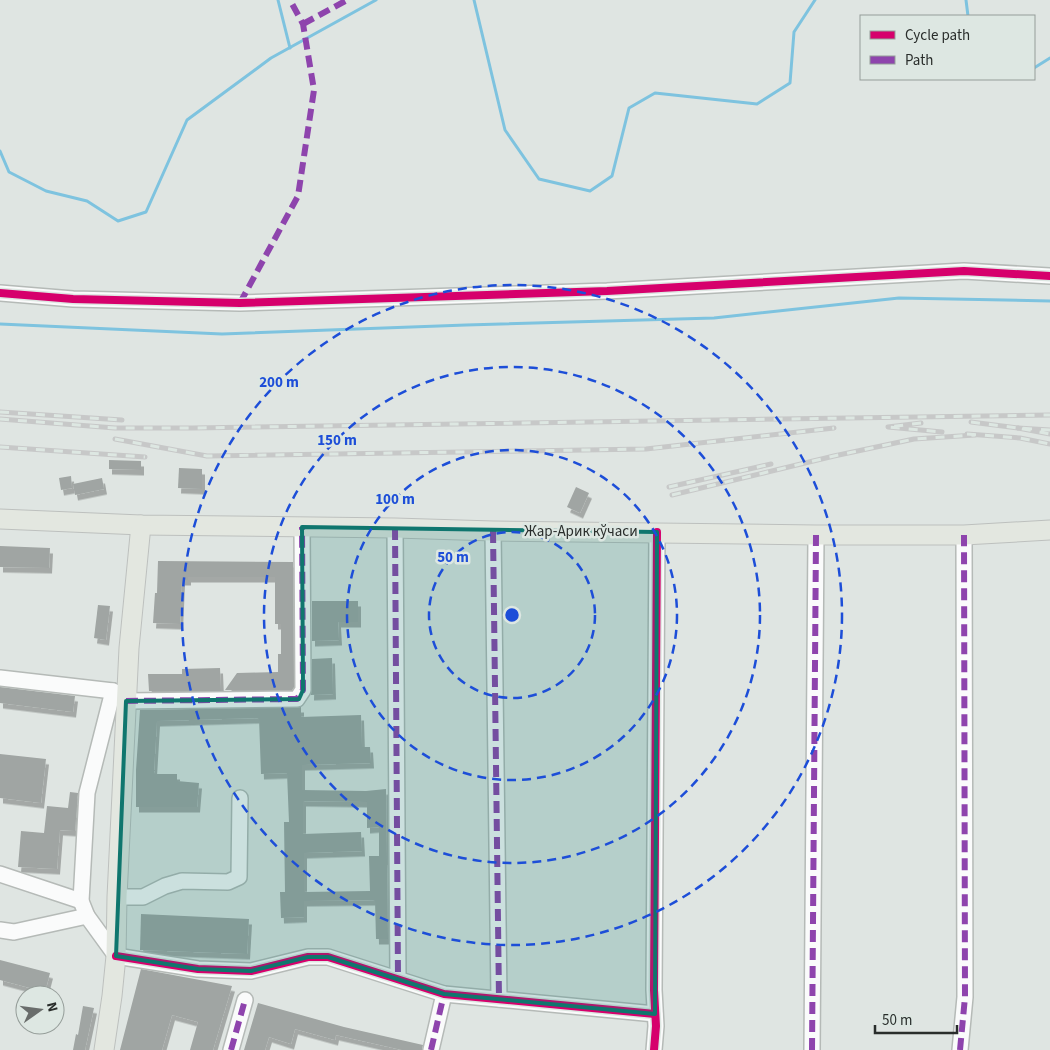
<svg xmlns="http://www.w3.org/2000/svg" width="1050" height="1050" font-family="'Source Sans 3',sans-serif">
<defs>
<filter id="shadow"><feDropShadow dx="3" dy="5.5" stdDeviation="0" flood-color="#0004"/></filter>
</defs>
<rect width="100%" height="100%" fill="#dfe5e2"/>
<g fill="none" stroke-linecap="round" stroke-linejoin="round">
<!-- stream -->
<g stroke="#7ec3df" stroke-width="3">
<path d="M278,0L290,48"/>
<path d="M474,0L505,130L539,179L590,191L612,176L629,108L655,93L757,104L790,83L794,32L815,0"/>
<path d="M966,0L968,16"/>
<path d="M1034,68L1050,58"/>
<path d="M0,151L9,172L46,191L87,201L118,221L146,212L187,120L271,58L376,0"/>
<path d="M0,324L222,334L466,325L714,318L899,298L1050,301"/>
</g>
</g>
<!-- building -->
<g fill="#a0a5a3" fill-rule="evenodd" filter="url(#shadow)">
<path d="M109,460L141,461V470L109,469Z"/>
<path d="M179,468L202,469V489L178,488Z"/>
<path d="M71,476L72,488L61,490L59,478Z"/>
<path d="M102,478L104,489L75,495L73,484Z"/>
<path d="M576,487L589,493L580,513L567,507Z"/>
<path d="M0,546L50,548L49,568L0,567Z"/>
<path d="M158,561L293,562L294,687L292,690H225L237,673L278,672V654H281V624H275V577H188V580H182L180,624L153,623L155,593H157Z"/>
<path d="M312,601H358V622H338L339,640L312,641Z"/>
<path d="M98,605L110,606L106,640L94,638Z"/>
<path d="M332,658L333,694L311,695L312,659Z"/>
<path d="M220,668L221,691H149L148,674H182V669Z"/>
<path d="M0,687L75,696L73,712L0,703Z"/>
<path d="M301,707V717L361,715L362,747H370L371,763L302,765V790L366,791L386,789L388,939H376L375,900L304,901V917L281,918L280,892H285L284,822H289L287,773L261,774L259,718L157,721L154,771L155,774H177V781L199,783L197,807H136V770L140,710ZM303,801L367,802V828L379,827V856H369L370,891L304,892V853L362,851L361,832L303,834Z"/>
<path d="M0,754L46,759L41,803L0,798Z"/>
<path d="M70,792L78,793L75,831L60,830L57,869L18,867L21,831L44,833L47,806L68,808Z"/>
<path d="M141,914L249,919L247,954L140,950Z"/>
<path d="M0,960L50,973L45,992L0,980Z"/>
<path d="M141,969L232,986L213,1050H190L198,1022L172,1015L162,1050H120Z"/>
<path d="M258,1003L344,1027L423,1045L422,1050H402L336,1035L335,1040L295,1029L291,1044L269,1037L265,1050H244Z"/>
<path d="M83,1006L94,1008L85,1050H73L76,1034L78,1035Z"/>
</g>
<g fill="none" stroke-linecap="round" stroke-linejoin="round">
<!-- minor casing -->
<g stroke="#b5bab7" stroke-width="18">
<g id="minor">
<path d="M0,293L73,299L240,303L607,291L964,271L1050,276"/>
<path d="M395,528L398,979"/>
<path d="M493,531L499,999"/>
<path d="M0,678L113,691L122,696"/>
<path d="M113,691L87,793L81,901L87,916L116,956L198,969L251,971L308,957H328L444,994L655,1014"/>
<path d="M126,701L297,699L303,690L302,527"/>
<path d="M0,874L81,901"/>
<path d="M117,897H143L165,886L182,881L228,882L239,877L240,798"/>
<path d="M0,930L14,932L87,916"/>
<path d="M231,1050L245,1000"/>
<path d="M431,1050L444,994"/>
<path d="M654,1050L656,1026L654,990L657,532"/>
<path d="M812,1050L816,535"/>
<path d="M960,1050L965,997L964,535"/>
</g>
</g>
<!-- major casing -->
<g stroke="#bdc0be" stroke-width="21">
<g id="major">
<path d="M0,519L141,525L395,528L493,531L816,535H964L1050,530"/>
<path d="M104,1050L112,996L116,956L117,897L129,648L141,525"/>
</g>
</g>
<!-- minor -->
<use href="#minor" stroke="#fafbfb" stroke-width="15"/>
<!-- major -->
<use href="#major" stroke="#e3e7e0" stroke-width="19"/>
<!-- rail casing -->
<g stroke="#c7c8c8" stroke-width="5">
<g id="rail">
<path d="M0,412L122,420"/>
<path d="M0,419L115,428H192L1050,415"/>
<path d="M971,422L1018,428"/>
<path d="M921,423L888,427L942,432"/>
<path d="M1050,430L1018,428L1050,434"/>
<path d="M967,434L1020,438L1050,444"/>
<path d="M115,439L207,456L646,449L834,428"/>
<path d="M0,447L145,457"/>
<path d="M669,487L771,464"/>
<path d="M672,495L834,456L914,439L975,435"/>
</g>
</g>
<!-- rail -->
<use href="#rail" stroke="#dde7e2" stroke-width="3" stroke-dasharray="9" stroke-linecap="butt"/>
<!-- quiet -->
<g stroke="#8e44ad" stroke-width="6" stroke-dasharray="12 6" stroke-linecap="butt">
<path d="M303,24L347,0"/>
<path d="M240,303L298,196L314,90L303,24L290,0"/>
<path d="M395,528L398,979"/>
<path d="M493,531L499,999"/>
<path d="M126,701L297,699L303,690L302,527"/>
<path d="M231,1050L245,1000"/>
<path d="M431,1050L444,994"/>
<path d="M812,1050L816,535"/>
<path d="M960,1050L965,997L964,535"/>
</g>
<!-- cycleway casing -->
<g stroke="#dde7e2" stroke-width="11">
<g id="cycleway">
<path d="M0,293L73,299L240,303L607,291L964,271L1050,276"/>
<path d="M116,956L198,969L251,971L308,957H328L444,994L655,1014"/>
<path d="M654,1050L656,1026L654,990L657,532"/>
</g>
</g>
<!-- cycleway -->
<use href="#cycleway" stroke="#d6006c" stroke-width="8"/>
</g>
<!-- marked area -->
<path fill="#0f766e" fill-opacity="0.2" stroke="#0f766e" stroke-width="4" stroke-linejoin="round" d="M302,527L657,532L655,1014L444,994L328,957H308L251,971L198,969L116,956L126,701L299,699L303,690Z"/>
<!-- distance rings -->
<g fill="none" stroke="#1d4ed8" stroke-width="2.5" stroke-dasharray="9 6">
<circle cx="512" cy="615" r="83"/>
<circle cx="512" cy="615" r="165"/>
<circle cx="512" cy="615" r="248"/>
<circle cx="512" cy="615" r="330"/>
</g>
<g text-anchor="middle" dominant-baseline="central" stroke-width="5" stroke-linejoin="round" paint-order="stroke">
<!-- street labels -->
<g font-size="15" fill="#292d2b" stroke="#dde7e2">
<text x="581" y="531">Жар-Арик кўчаси</text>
</g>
</g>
<circle cx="512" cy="615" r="8" fill="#1d4ed8" stroke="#dde7e2" stroke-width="2.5"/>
<g font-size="15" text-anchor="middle" font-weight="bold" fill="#1d4ed8" stroke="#dde7e2" stroke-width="5" stroke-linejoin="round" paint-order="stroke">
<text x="279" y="387">200 m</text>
<text x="337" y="445">150 m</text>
<text x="395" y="504">100 m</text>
<text x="453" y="562">50 m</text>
</g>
<!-- legend -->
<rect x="860" y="15" width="175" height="65" fill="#dde7e2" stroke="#959d99"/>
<rect x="870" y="31" width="25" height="8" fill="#d6006c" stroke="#959d99"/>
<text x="905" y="40" font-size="15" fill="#292d2b">Cycle path</text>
<rect x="870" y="56" width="25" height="8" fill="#8e44ad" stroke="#959d99"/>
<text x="905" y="65" font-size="15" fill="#292d2b">Path</text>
<!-- north arrow -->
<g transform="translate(40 1010) rotate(76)"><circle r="24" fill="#dde7e2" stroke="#959d99"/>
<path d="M0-4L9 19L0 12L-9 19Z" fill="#696d6b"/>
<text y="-8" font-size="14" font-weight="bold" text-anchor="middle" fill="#292d2b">N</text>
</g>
<!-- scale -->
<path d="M875 1025v8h82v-8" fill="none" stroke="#292d2b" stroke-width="2.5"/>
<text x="882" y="1025" font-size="15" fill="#292d2b" stroke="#dde7e2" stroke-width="4" paint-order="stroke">50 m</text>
</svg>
